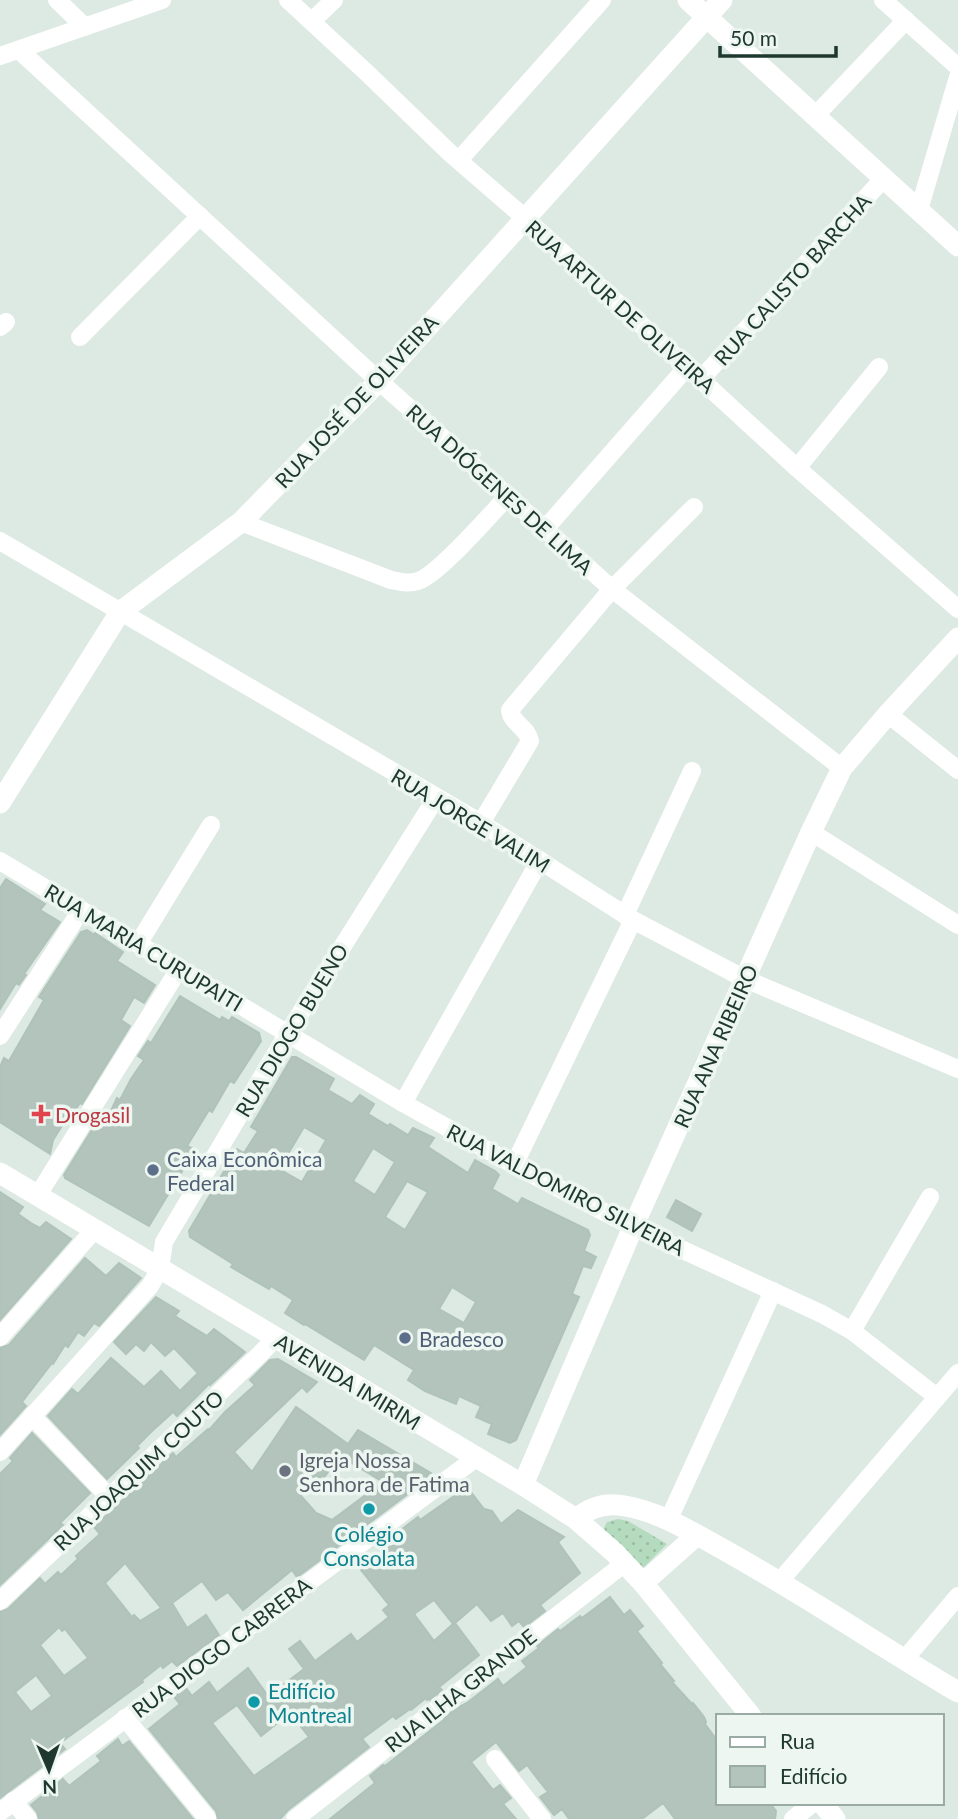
<svg xmlns="http://www.w3.org/2000/svg" width="958" height="1819" font-family="Lato,sans-serif">
<defs>
<pattern id="grass-dots" width="8" height="8" patternUnits="userSpaceOnUse" patternTransform="scale(1.75)"><rect width="8" height="8" fill="#b4dbbd"/><path d="M2 2h.1M6 6h.1" fill="none" stroke="#9abda3" stroke-width="1.8" stroke-linecap="round"/></pattern>
</defs>
<rect width="100%" height="100%" fill="#dde9e3"/>
<!-- grass -->
<path fill="url(#grass-dots)" d="M618,1519L628,1521L667,1544L640,1571L606,1534L604,1528L607,1522Z"/>
<!-- building -->
<g fill="#b2c4bc" stroke="#afc3ba" stroke-width="2" fill-rule="evenodd">
<path d="M6,879L45,904L40,910L60,922L24,974L26,975L19,985L16,983L0,1009V888Z"/>
<path d="M87,930L94,935L95,933L123,952L117,961L155,985L144,1003L134,997L121,1020L130,1026L82,1104L80,1103L67,1122L65,1121L53,1140L50,1154L0,1122V1067L4,1058L9,1061L44,1000L39,997L81,932Z"/>
<path d="M180,996L220,1020L222,1017L229,1021L232,1017L259,1033L261,1041L234,1083L230,1081L212,1112L209,1110L187,1146L195,1150L149,1226L65,1178L64,1175L95,1125L102,1130L117,1098L120,1100L131,1079L144,1060L138,1056L148,1041L151,1043Z"/>
<path d="M292,1057H296L334,1079L328,1090L352,1104L360,1095L374,1104L368,1114L388,1126L390,1124L408,1135L413,1128L434,1138L428,1147L468,1173L475,1160L495,1171L499,1175L492,1189L518,1204L522,1198L588,1230L590,1235L584,1251L596,1257L591,1268L583,1266L572,1294L579,1297L516,1440L510,1443L488,1434L492,1424L476,1417L481,1406L459,1396L456,1404L425,1391L408,1380L414,1370L374,1345L364,1360L305,1324L304,1325L285,1313L293,1300L271,1286L269,1289L231,1267L233,1264L190,1237L189,1231L237,1149L244,1153L258,1131L251,1127ZM304,1127L326,1140L302,1182L279,1169ZM373,1148L395,1162L375,1195L353,1181ZM407,1181L428,1192L405,1230L385,1217ZM452,1287L476,1302L464,1323L439,1309Z"/>
<path d="M0,1192L23,1207L18,1214L31,1223L40,1228L46,1222L71,1239L0,1320Z"/>
<path d="M676,1200L701,1214L692,1231L667,1217Z"/>
<path d="M85,1258L106,1276L119,1263L141,1278L99,1326L94,1323L84,1336L78,1332L68,1347L65,1345L53,1364L52,1363L22,1402L26,1406L0,1435V1348L9,1345Z"/>
<path d="M156,1297L179,1311L175,1316L207,1336L214,1329L245,1352L210,1385L209,1384L177,1416L173,1412L152,1431L137,1446L139,1448L107,1479L48,1416L72,1389L78,1394L111,1358L144,1387L161,1371L180,1391L198,1373L174,1348L165,1356L151,1342L144,1351L136,1344L126,1354L114,1342Z"/>
<path d="M278,1359L317,1382L307,1392L302,1387L234,1452L252,1472L296,1407L348,1444L358,1430L431,1473L413,1487V1490L297,1577L292,1570L243,1610L228,1592L216,1600L202,1581L172,1603L187,1628L206,1615L219,1635L177,1666L172,1661L163,1668L161,1665L142,1680L143,1682L60,1743L65,1749L0,1798V1612L8,1609L40,1578L45,1584L58,1572L61,1575L78,1559L76,1556L100,1534L94,1527L173,1453L176,1457L208,1429L209,1430L225,1412L255,1385L250,1380L270,1360ZM340,1456L383,1482L332,1520L316,1513L301,1496L316,1475L322,1480ZM125,1563L161,1608L140,1621L134,1615L132,1617L105,1583ZM59,1627L62,1631L65,1629L88,1658L64,1676L40,1645ZM36,1675L52,1696L31,1712L15,1692Z"/>
<path d="M32,1433L90,1493L60,1523L63,1525L0,1585V1474L13,1461L10,1458Z"/>
<path d="M467,1487L484,1509L492,1511L501,1524L518,1510L564,1537L558,1542L580,1573L540,1605L545,1611L524,1627L519,1621L512,1626L503,1613L491,1621L477,1604L455,1623L479,1655L439,1687L442,1690L430,1700L429,1698L427,1700L426,1698L411,1710L410,1709L396,1719L393,1716L362,1739L369,1747L288,1810L280,1819H218L216,1811L149,1729L180,1704L174,1697L186,1688L192,1696L209,1682L217,1693L248,1668L268,1696L304,1669L289,1649L300,1641L315,1661L351,1634L357,1642L389,1617L383,1610L389,1605L361,1570L386,1551L381,1545L418,1517L420,1520ZM434,1600L453,1624L434,1641L414,1614ZM237,1705L261,1736L290,1713L309,1737L254,1776L212,1723Z"/>
<path d="M610,1597L624,1615L630,1610L643,1626L637,1631L662,1663L660,1664L674,1681L672,1682L692,1704L693,1703L704,1717L706,1722L705,1724L716,1739L715,1740L718,1744V1803H770L776,1811L775,1819H675L663,1803L642,1819H569L562,1809L554,1815L540,1797L548,1792L540,1782L527,1765L519,1771L496,1742L471,1762L493,1790L500,1785L511,1798L503,1804L516,1819H330L375,1783L370,1776L383,1765L385,1766L445,1719L444,1718L457,1708L467,1703L498,1679L503,1686L527,1667L522,1661L539,1648L537,1646L558,1629L560,1631L580,1616L582,1618Z"/>
<path d="M118,1739L122,1746L129,1741L193,1819H39L37,1812L31,1805L63,1779L69,1786L101,1761L97,1756Z"/>
</g>
<g fill="none" stroke-linecap="round" stroke-linejoin="round">
<!-- minor -->
<g stroke="#fff" stroke-width="18">
<path d="M57,0L85,27"/>
<path d="M288,0L366,72L451,154L525,218L797,468L958,609"/>
<path d="M883,0L958,67"/>
<path d="M312,21L334,0"/>
<path d="M19,50L379,381L612,589L842,768"/>
<path d="M0,56L162,0"/>
<path d="M815,116L906,20"/>
<path d="M459,160L602,0"/>
<path d="M919,210L958,77"/>
<path d="M0,327L6,322"/>
<path d="M80,337L200,216"/>
<path d="M701,379L883,179"/>
<path d="M797,468L879,367"/>
<path d="M241,522L391,580C401,582 409,584 418,581C438,575 490,515 507,497"/>
<path d="M544,530L687,367"/>
<path d="M0,541L481,823L633,920L745,979L958,1069"/>
<path d="M888,714L958,770"/>
<path d="M481,823L530,741C528,728 511,723 510,710L612,589L694,507"/>
<path d="M811,832L958,925"/>
<path d="M0,861L403,1103L514,1165L633,1227L822,1314L852,1331L937,1397"/>
<path d="M625,915L692,771"/>
<path d="M138,944L211,825"/>
<path d="M0,1036L81,910"/>
<path d="M403,1103L540,860"/>
<path d="M514,1165L633,920"/>
<path d="M38,1195L179,969"/>
<path d="M852,1331L930,1197"/>
<path d="M0,1337L95,1229"/>
<path d="M32,1416L109,1497"/>
<path d="M0,1452L150,1286L160,1269L164,1242L288,1033L436,798"/>
<path d="M668,1521L773,1291"/>
<path d="M780,1581L958,1373"/>
<path d="M0,1601L258,1356L276,1338"/>
<path d="M904,1660L958,1596"/>
<path d="M125,1718L207,1818"/>
<path d="M495,1759L542,1819"/>
<path d="M13,1801L28,1819"/>
<path d="M0,1812L476,1458"/>
<path d="M295,1819L625,1563"/>
<path d="M793,1819L813,1803"/>
</g>
<!-- tertiary -->
<g stroke="#fff" stroke-width="21">
<path d="M688,0L958,246"/>
<path d="M0,803L120,612L241,522L379,381L722,0"/>
<path d="M523,1485L633,1227L811,832L842,768L888,714L958,638"/>
<path d="M576,1519C590,1507 606,1502 625,1506C661,1512 695,1534 726,1551C805,1595 880,1646 958,1692"/>
<path d="M643,1583L697,1535"/>
</g>
<!-- secondary -->
<g stroke="#fff" stroke-width="21">
<path d="M0,1173L523,1485L576,1519L615,1553L643,1583L751,1716"/>
<path d="M822,1803L835,1819"/>
</g>
</g>
<!-- markers -->
<path fill="#e0444e" stroke="#edf6f1" stroke-width="2.5" d="M37.5 1103.5h7v7h7v7h-7v7h-7v-7h-7v-7h7z"/>
<g fill="#5c6f8a" stroke="#edf6f1" stroke-width="2.5">
<circle cx="153" cy="1170" r="7"/>
<circle cx="405" cy="1338" r="7"/>
</g>
<circle fill="#6b7280" stroke="#edf6f1" stroke-width="2.5" cx="285" cy="1471" r="7"/>
<g fill="#0f9aa8" stroke="#edf6f1" stroke-width="2.5">
<circle cx="369" cy="1509" r="7"/>
<circle cx="254" cy="1702" r="7"/>
</g>
<g text-anchor="middle" dominant-baseline="central" stroke-width="7" stroke-linejoin="round" paint-order="stroke">
<!-- street labels -->
<g font-size="21" fill="#1e3830" stroke="#edf6f1">
<text transform="translate(792 279) rotate(-48)">RUA CALISTO BARCHA</text>
<text transform="translate(621 306) rotate(42)">RUA ARTUR DE OLIVEIRA</text>
<text transform="translate(356 401) rotate(-47)">RUA JOSÉ DE OLIVEIRA</text>
<text transform="translate(500 489) rotate(42)">RUA DIÓGENES DE LIMA</text>
<text transform="translate(471 820) rotate(31)">RUA JORGE VALIM</text>
<text transform="translate(144 947) rotate(31)">RUA MARIA CURUPAITI</text>
<text transform="translate(291 1030) rotate(-59)">RUA DIOGO BUENO</text>
<text transform="translate(715 1046) rotate(-66)">RUA ANA RIBEIRO</text>
<text transform="translate(566 1189) rotate(27)">RUA VALDOMIRO SILVEIRA</text>
<text transform="translate(348 1381) rotate(31)">AVENIDA IMIRIM</text>
<text transform="translate(138 1470) rotate(-43)">RUA JOAQUIM COUTO</text>
<text transform="translate(221 1647) rotate(-37)">RUA DIOGO CABRERA</text>
<text transform="translate(460 1690) rotate(-38)">RUA ILHA GRANDE</text>
</g>
<!-- health labels -->
<g font-size="21" fill="#be3a42" stroke="#edf6f1" text-anchor="start">
<text x="55" y="1114">Drogasil</text>
</g>
<!-- service labels -->
<g font-size="21" fill="#4e5e75" stroke="#edf6f1" text-anchor="start">
<text x="167" y="1158">Caixa Econômica<tspan x="167" dy="24">Federal</tspan></text>
<text x="419" y="1338">Bradesco</text>
</g>
<!-- worship labels -->
<g font-size="21" fill="#5b616d" stroke="#edf6f1" text-anchor="start">
<text x="299" y="1459">Igreja Nossa<tspan x="299" dy="24">Senhora de Fatima</tspan></text>
</g>
<!-- culture labels -->
<g font-size="21" fill="#0d838f" stroke="#edf6f1">
<text x="369" y="1533">Colégio<tspan x="369" dy="24">Consolata</tspan></text>
<text x="268" y="1690" text-anchor="start">Edifício<tspan x="268" dy="24">Montreal</tspan></text>
</g>
</g>
<!-- legend -->
<rect x="716" y="1714" width="228" height="91" fill="#edf6f1" stroke="#9aaaa4" stroke-width="2"/>
<rect x="730" y="1737" width="35" height="10" fill="#ffffff" stroke="#9aaaa4" stroke-width="2"/>
<text x="780" y="1749" font-size="21" fill="#1e3830">Rua</text>
<rect x="730" y="1766" width="35" height="21" fill="#b2c4bc" stroke="#9aaaa4" stroke-width="2"/>
<text x="780" y="1784" font-size="21" fill="#1e3830">Edifício</text>
<!-- north arrow -->
<g transform="translate(49 1770) rotate(178)" stroke="#edf6f1" stroke-width="5" paint-order="stroke">
<path d="M0-5L12 26L0 18L-12 26Z" fill="#1e3830"/>
<text y="-10" font-size="19" font-weight="bold" text-anchor="middle" fill="#1e3830">N</text>
</g>
<!-- scale -->
<path d="M720 46v10h116v-10" fill="none" stroke="#1e3830" stroke-width="3.5"/>
<text x="730" y="46" font-size="21" fill="#1e3830" stroke="#edf6f1" stroke-width="5" paint-order="stroke">50 m</text>
</svg>
